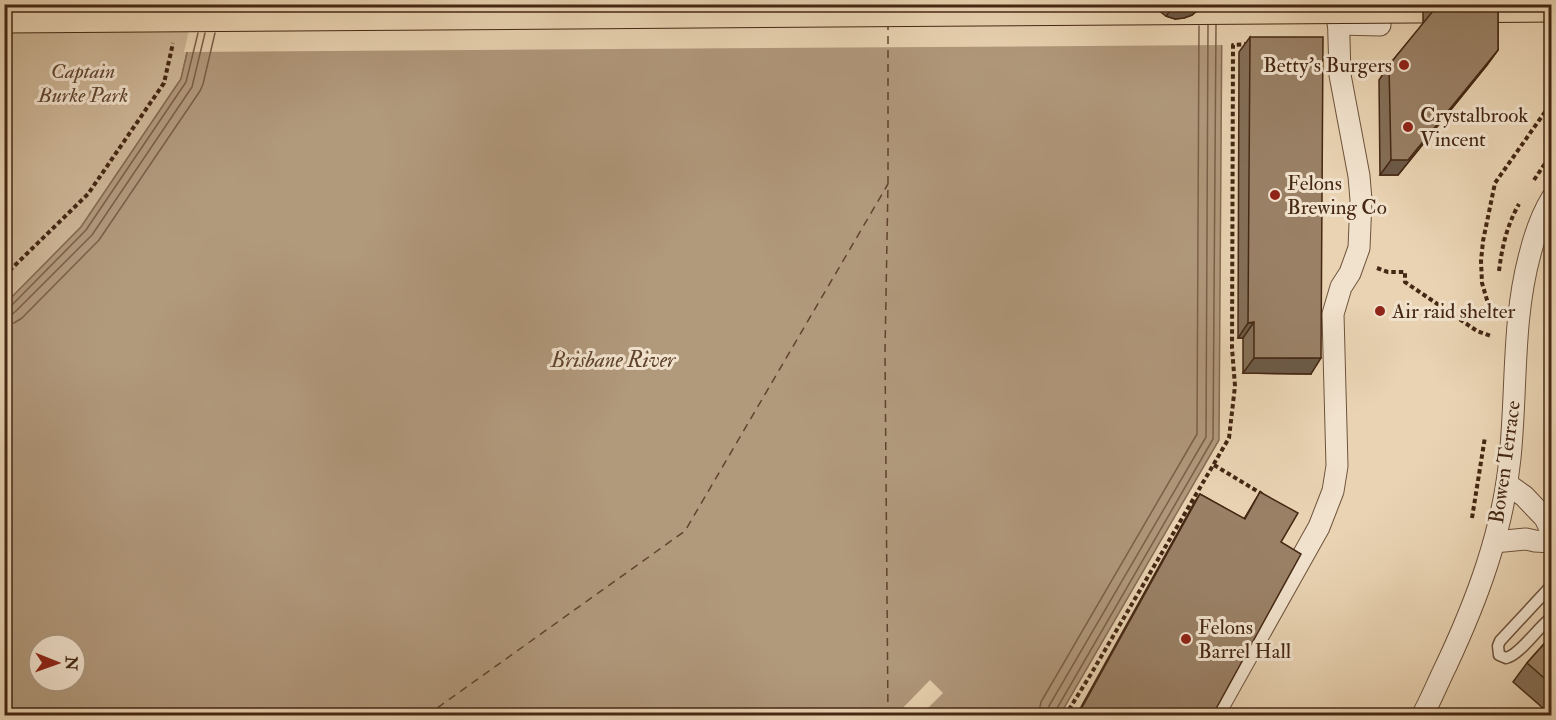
<svg xmlns="http://www.w3.org/2000/svg" width="1556" height="720" font-family="'IM FELL Double Pica',serif">
<rect width="100%" height="100%" fill="#e9d3b2"/>
<filter id="stains"><feTurbulence type="fractalNoise" baseFrequency=".00333" numOctaves="4"/><feColorMatrix values="0 0 0 0 .2 0 0 0 0 .09 0 0 0 0 .02 0 0 0 .5 -.17"/></filter>
<radialGradient id="worn" r=".72"><stop offset=".6" stop-color="#630" stop-opacity="0"/><stop offset="1" stop-color="#630" stop-opacity=".3"/></radialGradient>
<!-- green -->
<path fill="#cdb697" stroke="#896f55" stroke-width="1.5" d="M5,5H198L181,79L81,227L5,304Z"/>
<!-- water -->
<path fill="#b1997c" stroke="#866c52" stroke-width="1.5" fill-rule="evenodd" d="M198,5H1222L1219,440L1060,715L5,716V304L81,227L181,79ZM39,645H75V681H39Z"/>
<!-- pier -->
<g fill="#e9d3b2">
<path d="M195,4H1225L1224,45L184,52Z"/>
<path d="M930,680L943,693L921,715H896Z"/>
</g>
<g fill="none" stroke-linecap="round" stroke-linejoin="round">
<!-- shore -->
<g stroke="#7b6048" stroke-width="1.5">
<path d="M4,308L11,306L86,230L186,82L198,33"/>
<path d="M4,315H11L16,311L92,235L192,87L205,33"/>
<path d="M4,324L14,323L22,318L99,240L200,91L203,84L215,33"/>
<path d="M1038,716L1041,702L1197,434L1199,26"/>
<path d="M1047,716L1049,706L1206,437L1208,25"/>
<path d="M1055,716L1056,710L1213,439L1216,25"/>
</g>
<!-- ferry -->
<g stroke="#60442d" stroke-width="1.5" stroke-dasharray="8 6" stroke-linecap="butt">
<path d="M426,716L685,531L888,184"/>
<path d="M888,716L885,352L888,184V26"/>
</g>
<!-- service casing -->
<g stroke="#6e533b" stroke-width="13">
<path id="service" d="M1552,585L1500,641L1498,646L1499,655L1506,658C1520,655 1538,627 1552,617"/>
</g>
<!-- minor casing -->
<g stroke="#6e533b" stroke-width="23">
<g id="minor">
<path d="M1338,24L1380,25V4"/>
<path d="M1507,484L1524,496L1545,518L1552,533"/>
<path d="M1494,542L1526,539L1535,541L1552,542"/>
<path d="M1213,716L1319,527L1333,491L1337,466L1333,314L1341,287L1350,273L1359,248L1361,200L1359,176L1340,75L1338,4"/>
<path d="M1422,716C1431,700 1438,682 1446,666C1477,600 1503,531 1510,458C1517,390 1512,320 1530,254C1535,234 1541,216 1552,198"/>
</g>
</g>
<!-- path -->
<g stroke="#452813" stroke-width="4" stroke-dasharray="4.5 3" stroke-linecap="butt">
<path d="M1534,180L1552,153"/>
<path d="M1377,268L1388,272H1405V282L1477,331L1491,336"/>
<path d="M1499,271C1502,247 1507,225 1519,204"/>
<path d="M4,276L88,194L164,83L173,43"/>
<path d="M1494,314L1487,300L1482,283L1481,261L1483,241L1495,183L1552,102"/>
<path d="M1214,465L1262,494"/>
<path d="M1472,518L1485,437"/>
<path d="M1065,716L1091,674L1229,438L1235,386L1232,348L1233,45L1249,44"/>
</g>
<!-- service -->
<use href="#service" stroke="#f1e2cd" stroke-width="10"/>
<!-- minor -->
<use href="#minor" stroke="#f1e2cd" stroke-width="21"/>
<!-- trunk-bridge casing -->
<g stroke="#452813" stroke-width="35" stroke-linecap="butt">
<path id="trunk-bridge" d="M4,16L1552,5"/>
</g>
<!-- trunk-bridge -->
<use href="#trunk-bridge" stroke="#e9d3b2" stroke-width="33"/>
</g>
<!-- trees -->
<circle fill="#9e8469" cx="98" cy="95" r="9"/>
<!-- wall -->
<g fill="#846f58" stroke="#452813" stroke-width="1.5">
<path d="M1154,4H1203L1199,9L1192,15L1184,18L1175,19L1166,16L1158,10Z"/>
<path d="M1423,4H1498V50L1487,65L1398,175H1380L1379,80L1389,65L1423,24Z"/>
<path d="M1250,37L1311,374L1243,373V338H1238L1239,52Z"/>
<path d="M1260,492L1281,542L1212,716H1076L1194,503L1200,494L1244,519Z"/>
<path d="M1551,636V715L1513,682L1527,663Z"/>
</g>
<!-- shaded-wall -->
<g fill="#6c5a47" stroke="#452813" stroke-width="1.5">
<path d="M1203,4L1199,9L1192,15L1184,18L1175,19L1166,16L1172,8Z"/>
<path d="M1498,50L1487,65L1398,175H1380L1391,160Z"/>
<path d="M1254,322L1243,338H1238L1248,323Z"/>
<path d="M1254,358H1321L1311,374L1243,373Z"/>
</g>
<!-- building -->
<g fill="#9a8166" stroke="#452813" stroke-width="1.5">
<path d="M1168,4H1201L1190,10H1181L1172,8Z"/>
<path d="M1433,4H1498V50L1408,160H1391L1389,65L1433,11Z"/>
<path d="M1250,37H1323L1321,358H1254V322L1248,323Z"/>
<path d="M1260,492L1298,513L1281,542L1301,554L1212,716H1084L1079,713L1200,494L1245,519Z"/>
<path d="M1551,636V684L1527,663Z"/>
</g>
<!-- markers -->
<g fill="#8f2418" stroke="#f1e2cd" stroke-width="2">
<circle cx="1404" cy="65" r="6"/>
<circle cx="1408" cy="127" r="6"/>
<circle cx="1275" cy="195" r="6"/>
<circle cx="1380" cy="311" r="6"/>
<circle cx="1186" cy="639" r="6"/>
</g>
<g text-anchor="middle" dominant-baseline="central" stroke-width="6" stroke-linejoin="round" paint-order="stroke">
<!-- poi labels -->
<g font-size="21" fill="#452813" stroke="#f1e2cd" text-anchor="start">
<text x="1392" y="65" text-anchor="end">Betty's Burgers</text>
<text x="1420" y="115">Crystalbrook<tspan x="1420" dy="24">Vincent</tspan></text>
<text x="1287" y="183">Felons<tspan x="1287" dy="24">Brewing Co</tspan></text>
<text x="1392" y="311">Air raid shelter</text>
<text x="1198" y="627">Felons<tspan x="1198" dy="24">Barrel Hall</tspan></text>
</g>
<!-- park labels -->
<g font-size="21" font-style="italic" fill="#60442d" stroke="#f1e2cd">
<text x="83" y="71">Captain<tspan x="83" dy="24">Burke Park</tspan></text>
</g>
<!-- street labels -->
<g font-size="21" fill="#452813" stroke="#f1e2cd">
<text transform="translate(1505 462) rotate(-82)">Bowen Terrace</text>
</g>
<!-- water labels -->
<g font-size="22" font-style="italic" fill="#60442d" stroke="#f1e2cd">
<text x="613" y="360">Brisbane River</text>
</g>
</g>
<!-- margin -->
<rect width="1556" height="720" fill="none" stroke="#e9d3b2" stroke-width="24"/>
<rect x="6" y="6" width="1544" height="708" fill="none" stroke="#452813" stroke-width="3"/>
<rect x="12" y="12" width="1532" height="696" fill="none" stroke="#452813" stroke-width="1.5"/>
<!-- north arrow -->
<g transform="translate(57 663) rotate(91)"><circle r="28" fill="#f1e2cd" stroke="#ac9883" stroke-width="1.5"/>
<path d="M0-4.5L10 22L0 15L-10 22Z" fill="#8f2418"/>
<text y="-9" font-size="16" font-weight="bold" text-anchor="middle" fill="#452813">N</text>
</g>
<rect width="100%" height="100%" filter="url(#stains)"/>
<rect width="100%" height="100%" fill="url(#worn)"/>
</svg>
